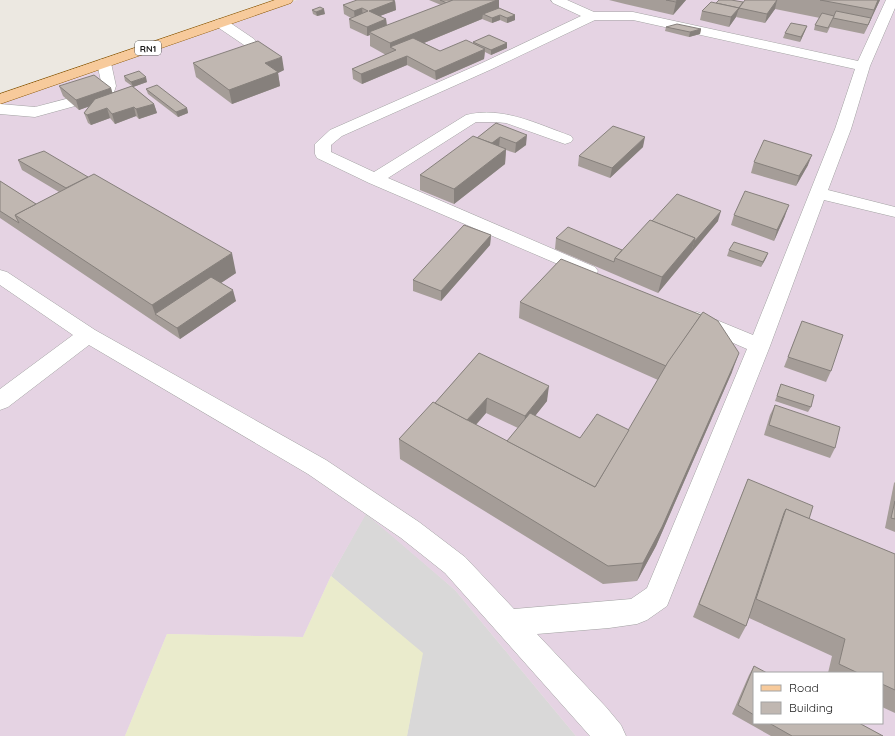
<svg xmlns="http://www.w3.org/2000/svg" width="895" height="736" font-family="Quicksand,sans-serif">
<rect width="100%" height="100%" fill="#ece8e1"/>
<!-- residential -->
<path fill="#d9d8d8" d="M366,513L455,590L576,736H407L422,653L331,576Z"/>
<!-- industrial -->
<path fill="#e5d3e3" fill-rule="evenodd" d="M297,0H895V736H576L455,590L366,514L331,576L303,637L167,634L125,736H0V103ZM754,673H882V723H754Z"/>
<!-- farmland -->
<path fill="#eaebcc" d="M331,576L423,653L407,736H125L167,634L303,637Z"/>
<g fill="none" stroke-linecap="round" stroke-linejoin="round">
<!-- minor casing -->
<g stroke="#a2a2a2" stroke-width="1">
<g id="minor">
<path d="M551,0H567L594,12H633L858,61L886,0H895V8L870,66L851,129L828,190L895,207V217L824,200L770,346L667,606L647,620L637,624L609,628L537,634L606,707L621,725L626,736H590L445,573L401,538L308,474L89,345L8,407L0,410V389L73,335L0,285V270L7,272L95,330L326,460L419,522L465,557L514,609L631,599L647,588L747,349L690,324L687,319L690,314L697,312L753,335L835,129L855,69L633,20H595L492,69L342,136L331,145V152L374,172L466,115C503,106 537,124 571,136L573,139L571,142L565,144L506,123L495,122H476L388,178L595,267L598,271L595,275L588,277L369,183L317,158L315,154V144L330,130L482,63L581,16L553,3Z"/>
<path d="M221,19L226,20L254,39L256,42L254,45L249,46L244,45L216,26L214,23L216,20Z"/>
<path d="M104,59L109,60L111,63L116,86L114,92L105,94L100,93L98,90L102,86L97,63L99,60Z"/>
<path d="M70,98L75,100L78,103L75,106L35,117L0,114V104L35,107Z"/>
</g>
</g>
<!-- major casing -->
<g stroke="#8c5806" stroke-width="1">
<path id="major" d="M275,0H293L291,3L0,104V94Z"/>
</g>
<!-- minor -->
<use href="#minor" fill="#fff" fill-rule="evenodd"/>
<!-- major -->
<use href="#major" fill="#f7ca9b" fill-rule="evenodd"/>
</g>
<!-- wall -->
<g fill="#a59d98" fill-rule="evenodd">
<path d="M429,0H499V8L515,15V20L507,23L500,20L492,23L482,19L424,43L440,51L473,44V42L507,43V48L491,55L485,52L484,59L436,80L407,65L362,84L353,79L352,69L386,55L370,46V35L367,36L350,28L349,19L351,18L344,14L343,5L395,1L396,10L380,16L386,19L387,26L441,5Z"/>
<path d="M609,0H686L673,15L625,4Z"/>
<path d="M745,0H880L864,34L830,27L827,33L814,30L815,25L820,18L775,9L765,23L736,17L737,15L736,17L729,27L700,20L702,11L716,3L743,2Z"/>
<path d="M312,10L325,14L317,16L313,14Z"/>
<path d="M807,26L805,31L800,42L783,38L785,33Z"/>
<path d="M666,27L701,29L700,34L689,37L665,31Z"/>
<path d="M193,63L284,70L278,73L280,86L232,104L196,77Z"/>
<path d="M124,76L147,82L133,87L154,104L157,113L139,119L136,116L115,124L110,118L91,125L88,123L84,113L89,106L79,110L63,96L59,86L111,88L112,93L132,86L125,81Z"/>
<path d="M146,89L187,108L188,113L178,117L148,94Z"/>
<path d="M496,123L526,145L515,153L506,150L505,164L454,204L420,190V175L477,138Z"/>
<path d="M643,147L610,178L578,166L579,156Z"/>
<path d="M18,160L236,273L221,283L236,301L180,339L0,218V181L36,204L59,192L22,170Z"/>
<path d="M754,162L808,165L796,186L751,173Z"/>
<path d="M734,215L785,216L774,241L731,225Z"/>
<path d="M652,221H718L658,293L555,249L556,238L622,250Z"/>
<path d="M491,235L490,245L441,301L413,291V280Z"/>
<path d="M729,250L768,253L766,258L761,267L727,256Z"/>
<path d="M520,302L732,372L656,546L637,581L603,584L400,459L399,439L435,403L479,353L547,401L535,416L580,438L629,430L658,380L519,318ZM486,413L518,428L507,441L476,425Z"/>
<path d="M802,321L831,371L826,382L784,367Z"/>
<path d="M781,384L811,407L808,412L775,401Z"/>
<path d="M775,405L835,448L830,458L764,435L770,415Z"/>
<path d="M748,479L809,519L895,554V713L882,707V673H828L832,656L749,618L746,626L739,639L693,617Z"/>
<path d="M895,482V532L885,528L894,483Z"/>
<path d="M754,666V723H859L883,736H771L732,714L749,675Z"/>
</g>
<!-- shaded-wall -->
<g fill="#86807c">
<path d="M497,0H499V12L483,14L482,19L397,54L396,50L390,47V43Z"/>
<path d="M677,0H686L673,15L676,2Z"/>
<path d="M777,0L775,9L765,23L767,14Z"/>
<path d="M878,0H880L864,34L874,10Z"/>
<path d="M395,1L396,10L369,20V11Z"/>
<path d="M362,8L363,17L355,20L354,11Z"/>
<path d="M739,8L736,17L729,27L731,17Z"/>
<path d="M324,9L325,14L317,16L316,12Z"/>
<path d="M500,15V20L492,23V18Z"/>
<path d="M515,15V20L507,23V18Z"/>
<path d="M386,19L387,28L369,32L370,35L367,36V27Z"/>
<path d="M807,26L805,31L800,42L801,37Z"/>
<path d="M701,29L700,34L689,37L690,32Z"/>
<path d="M507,43V48L491,55V50Z"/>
<path d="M485,49L484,59L436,80L435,71Z"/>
<path d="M407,56V65L362,84L361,74Z"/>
<path d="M282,57L284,70L278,73L280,86L232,104L229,90L265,63Z"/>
<path d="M146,77L147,82L133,87L131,82Z"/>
<path d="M111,88L114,98L79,110L76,100Z"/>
<path d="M154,104L157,113L139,119L136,109Z"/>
<path d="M134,107L136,116L115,124L112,114Z"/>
<path d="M107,108L110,118L91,125L87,115Z"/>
<path d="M187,108L188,113L178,117L176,112Z"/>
<path d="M527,135L526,145L515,153L516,143Z"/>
<path d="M500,137L499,147L487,146Z"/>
<path d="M645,137L643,147L610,178L612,168Z"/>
<path d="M506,149L505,164L454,204V189Z"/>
<path d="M812,155L808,165L796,186L799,176Z"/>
<path d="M789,205L785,216L774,241L777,230Z"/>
<path d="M721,211L718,221L691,253L694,242Z"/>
<path d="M491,235L490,245L441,301V291Z"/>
<path d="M695,238L691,253L658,293L662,277Z"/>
<path d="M232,253L236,273L165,320L155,314L159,325L152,305Z"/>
<path d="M768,253L766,258L761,267L763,262Z"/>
<path d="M233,290L236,301L180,339L177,328Z"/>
<path d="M739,353L732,372L656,546L637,581L643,563Z"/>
<path d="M549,386L547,401L523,431L525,416Z"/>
<path d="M487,398L486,413L464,438L465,423Z"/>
</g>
<!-- building -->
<g fill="#c0b7b1" stroke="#86807c">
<path d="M357,0H392L395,1L369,11L386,19L367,27L349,19L368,11L362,8L354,11L343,5Z"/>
<path d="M440,0H453L447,3Z"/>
<path d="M453,0H497L390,43L369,32Z"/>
<path d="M666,0H677L676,2Z"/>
<path d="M719,0H731L743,2L739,8L738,10L739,8L716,3Z"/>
<path d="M745,0H777L767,14L739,8Z"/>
<path d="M820,0H878L874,10Z"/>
<path d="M711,2L739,8L731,17L702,11Z"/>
<path d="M320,7L324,9L316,12L312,10Z"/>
<path d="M499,8L515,15L507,18L500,15L492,18L483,14Z"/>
<path d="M836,11L871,18L868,25L833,18Z"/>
<path d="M822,13L834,16L828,28L815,25Z"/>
<path d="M791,23L807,26L801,37L785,33Z"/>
<path d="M677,24L701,29L690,32L666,27Z"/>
<path d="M489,35L507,43L491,50L473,42Z"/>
<path d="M413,38L440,51L466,40L485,49L435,71L407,56L361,74L352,69L396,50L390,47Z"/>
<path d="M258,41L282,57L265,63L278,72L229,90L193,63Z"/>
<path d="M139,71L146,77L131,82L124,76Z"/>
<path d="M94,75L111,88L76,100L59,86Z"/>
<path d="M157,85L187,108L176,112L146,89Z"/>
<path d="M132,86L154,104L136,109L134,107L112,114L107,108L87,115L84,113L95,99Z"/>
<path d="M496,123L527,135L516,143L500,137L492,143L477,138Z"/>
<path d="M613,126L645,137L612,168L579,156Z"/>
<path d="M473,136L506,149L454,189L420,175Z"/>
<path d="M764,140L812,155L799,176L754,162Z"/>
<path d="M44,151L88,177L66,188L18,160Z"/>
<path d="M94,174L232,253L152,305L15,215Z"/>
<path d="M0,181L36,204L15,215L19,223L0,211Z"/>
<path d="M745,191L789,205L777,230L734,215Z"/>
<path d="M677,194L721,211L694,242L695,238L652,221Z"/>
<path d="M650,220L695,238L662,277L615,258Z"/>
<path d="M464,225L491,235L441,291L413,280Z"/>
<path d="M568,227L622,250L615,258L614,262L556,238Z"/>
<path d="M734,242L768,253L763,262L729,250Z"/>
<path d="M561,259L701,315L666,366L520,302Z"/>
<path d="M211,277L233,290L177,328L155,314Z"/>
<path d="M703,312L718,321L739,353L662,527L643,563L608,566L399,439L433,402L595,487L668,362Z"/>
<path d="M802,321L843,335L831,371L788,357Z"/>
<path d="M479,353L549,386L525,416L487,398L467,420L435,403Z"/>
<path d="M781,384L814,395L811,407L777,396Z"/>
<path d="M775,405L840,427L835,448L769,425Z"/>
<path d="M530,413L580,438L597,414L629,430L595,487L507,441Z"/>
<path d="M748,479L813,506L809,519L786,509L784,513L746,626L699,604Z"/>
<path d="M895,501V519L891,518Z"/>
<path d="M786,509L895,554V690L882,684V673H858L839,664L845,639L756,599Z"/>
<path d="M754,666L767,673H754V715L738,705Z"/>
<path d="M769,723H859L883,736H792Z"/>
</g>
<g text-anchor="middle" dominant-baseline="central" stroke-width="3.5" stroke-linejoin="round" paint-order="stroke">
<!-- shield labels -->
<rect fill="#fff" stroke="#5f5f5f" stroke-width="1" x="135" y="41" width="26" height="14" rx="3"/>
<g font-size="9" font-weight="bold" fill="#1b1b1b">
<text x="148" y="48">RN1</text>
</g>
</g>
<!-- legend -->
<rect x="753" y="672" width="130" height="52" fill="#ffffff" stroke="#a4a4a4"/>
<rect x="761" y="685" width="20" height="6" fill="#f7ca9b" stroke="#a4a4a4"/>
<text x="789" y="692" font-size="12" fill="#1b1b1b">Road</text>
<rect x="761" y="702" width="20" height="12" fill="#c0b7b1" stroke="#a4a4a4"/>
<text x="789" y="712" font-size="12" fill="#1b1b1b">Building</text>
</svg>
